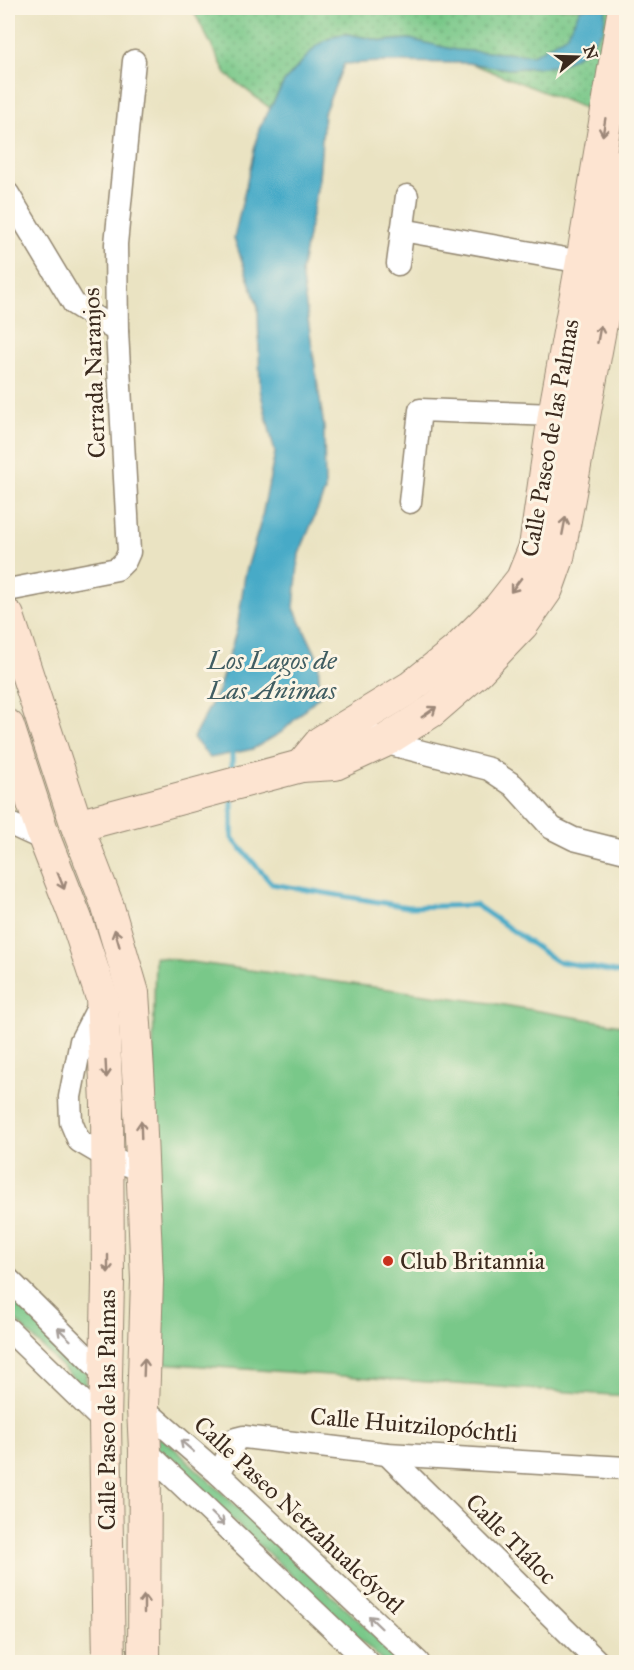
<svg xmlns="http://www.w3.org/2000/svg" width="634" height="1670" font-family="'IM FELL Great Primer',serif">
<defs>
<pattern id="park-dots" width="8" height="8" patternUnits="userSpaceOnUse" patternTransform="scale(1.5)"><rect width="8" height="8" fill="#79c889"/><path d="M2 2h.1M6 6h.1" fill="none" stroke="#64a36f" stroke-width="1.8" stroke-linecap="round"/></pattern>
</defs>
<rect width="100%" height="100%" fill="#fcf5e5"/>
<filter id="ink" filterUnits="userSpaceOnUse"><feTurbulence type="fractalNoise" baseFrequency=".0167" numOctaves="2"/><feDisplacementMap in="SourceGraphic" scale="12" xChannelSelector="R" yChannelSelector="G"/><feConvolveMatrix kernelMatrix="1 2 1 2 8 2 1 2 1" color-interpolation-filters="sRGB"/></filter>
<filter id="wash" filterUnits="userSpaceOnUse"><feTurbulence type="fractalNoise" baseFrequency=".008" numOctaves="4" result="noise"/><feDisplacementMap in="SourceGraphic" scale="24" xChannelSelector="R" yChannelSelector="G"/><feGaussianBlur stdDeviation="1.35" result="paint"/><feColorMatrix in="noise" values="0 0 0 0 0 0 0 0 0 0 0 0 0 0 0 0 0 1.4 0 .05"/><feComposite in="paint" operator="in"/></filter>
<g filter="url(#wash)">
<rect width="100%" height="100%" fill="#eae3c2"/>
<!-- grass -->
<g fill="#79c889" stroke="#5a7954" stroke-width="1.5">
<path d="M155,957L498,1004L626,1026V1396L147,1362Z"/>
<path d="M8,1294L86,1372V1391L8,1313Z"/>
<path d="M159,1434L403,1662H384L157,1449Z"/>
</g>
<!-- park -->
<path fill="url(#park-dots)" stroke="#5a7954" stroke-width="1.5" d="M193,8H618L602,115L409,39L383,41L348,34L336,35L284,82L270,108L227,75L193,10Z"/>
<!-- water -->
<path fill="#47aac7" stroke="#416a72" stroke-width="1.5" d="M581,8H606L603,30L584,52L559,66L509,69L467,63L381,62L344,64L324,113L319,179L301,272L324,427L325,491L299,554L294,608L318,659L320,695L282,732L253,749L210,758L193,738L218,691L237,629L245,575L261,521L275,453L260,390L258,307L234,238L259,129L284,82L317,45L336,35L348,34L383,41L409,39L456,50L533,55L566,36Z"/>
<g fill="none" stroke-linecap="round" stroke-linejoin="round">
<!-- stream -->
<g stroke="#47aac7" stroke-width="5">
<path d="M232,753V773"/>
<path d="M232,794V838L272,884L408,907L476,905L556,961L626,974"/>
</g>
</g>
</g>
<g filter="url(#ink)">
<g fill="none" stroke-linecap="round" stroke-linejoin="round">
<!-- street casing -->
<g stroke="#928670" stroke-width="25">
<g id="street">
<path d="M8,194L74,304L117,331"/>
<path d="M402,230L582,262"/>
<path d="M398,264L407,196"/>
<path d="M410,502L420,410L554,415L567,418"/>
<path d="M8,590L117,569L125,561L129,552L117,331L116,244L134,61"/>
<path d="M377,737L383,742L489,769L513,785L552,828L574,839L626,852"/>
<path d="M8,823L45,840"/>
<path d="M101,1002L81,1041L70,1097L71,1122L79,1141L108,1158L142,1170"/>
<path d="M8,1279L105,1375"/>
<path d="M8,1329L105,1423"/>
<path d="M143,1408L219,1474L418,1662"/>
<path d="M145,1450L368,1662"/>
<path d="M387,1454L598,1662"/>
<path d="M219,1474L236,1439L244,1437L387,1454L626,1468"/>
</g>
</g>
<!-- secondary casing -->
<g stroke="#928670" stroke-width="34">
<g id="secondary">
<path d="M8,616L77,826L107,904L133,993L139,1087L147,1280L143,1408L145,1450L144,1662"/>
<path d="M8,726L45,840L76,919L102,998L107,1103L108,1281L105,1423L109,1662"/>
<path d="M301,766L321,742L411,687L456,651L500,607L522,579L535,547L554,415L582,262L624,8"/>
<path d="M77,826L301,766L335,764L383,742L432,711L477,672L522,625L547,589L558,558L609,280L626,163"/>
</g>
</g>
<!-- street -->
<use href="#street" stroke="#fff" stroke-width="22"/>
<!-- secondary -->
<use href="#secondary" stroke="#fde4d1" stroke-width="32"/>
</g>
<!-- one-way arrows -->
<defs><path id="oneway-shaft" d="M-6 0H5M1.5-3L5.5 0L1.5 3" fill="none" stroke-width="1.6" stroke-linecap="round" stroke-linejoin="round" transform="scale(1.5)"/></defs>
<g stroke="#9c8778">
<use href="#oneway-shaft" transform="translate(604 127) rotate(99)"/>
<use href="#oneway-shaft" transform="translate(599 334) rotate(-80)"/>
<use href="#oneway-shaft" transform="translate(564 526) rotate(-79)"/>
<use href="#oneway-shaft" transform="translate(516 585) rotate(127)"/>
<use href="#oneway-shaft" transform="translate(429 712) rotate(-35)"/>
<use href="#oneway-shaft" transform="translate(61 881) rotate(68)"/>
<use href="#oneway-shaft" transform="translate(117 938) rotate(-106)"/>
<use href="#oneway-shaft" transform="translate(106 1069) rotate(87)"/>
<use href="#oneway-shaft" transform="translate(141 1130) rotate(-92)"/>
<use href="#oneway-shaft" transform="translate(108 1264) rotate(90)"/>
<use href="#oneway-shaft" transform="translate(144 1367) rotate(-88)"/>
<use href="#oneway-shaft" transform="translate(144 1604) rotate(-90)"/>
</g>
<g stroke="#a79f9a">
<use href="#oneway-shaft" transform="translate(64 1334) rotate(-136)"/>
<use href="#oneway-shaft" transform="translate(187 1446) rotate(-139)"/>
<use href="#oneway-shaft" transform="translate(218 1519) rotate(44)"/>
<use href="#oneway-shaft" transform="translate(375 1622) rotate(-136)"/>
</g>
</g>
<!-- markers -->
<circle fill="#c8321e" stroke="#fcf5e5" stroke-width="2" cx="388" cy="1261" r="6"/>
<g text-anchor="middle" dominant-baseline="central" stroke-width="6" stroke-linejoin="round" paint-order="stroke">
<!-- street labels -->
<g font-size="24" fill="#3b2a1e" stroke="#fcf5e5">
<text transform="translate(94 373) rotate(-92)">Cerrada Naranjos</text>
<text transform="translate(550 438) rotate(-80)">Calle Paseo de las Palmas</text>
<text transform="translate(107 1410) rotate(-90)">Calle Paseo de las Palmas</text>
<text transform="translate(414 1425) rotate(5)">Calle Huitzilopóchtli</text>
<text transform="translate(299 1515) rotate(43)">Calle Paseo Netzahualcóyotl</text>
<text transform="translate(511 1539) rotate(45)">Calle Tláloc</text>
</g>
<!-- poi labels -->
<g font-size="24" fill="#3b2a1e" stroke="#fcf5e5" text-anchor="start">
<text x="400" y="1261">Club Britannia</text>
</g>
<!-- water labels -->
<g font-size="26" font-style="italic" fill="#405d62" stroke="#fcf5e5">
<text x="272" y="660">Los Lagos de<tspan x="272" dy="30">Las Ánimas</tspan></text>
</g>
</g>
<!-- margin -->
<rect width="634" height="1670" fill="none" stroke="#fcf5e5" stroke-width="30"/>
<!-- north arrow -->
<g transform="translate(577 57) rotate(71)" stroke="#fcf5e5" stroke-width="4.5" paint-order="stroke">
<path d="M0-4.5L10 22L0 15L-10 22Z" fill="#3b2a1e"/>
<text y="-9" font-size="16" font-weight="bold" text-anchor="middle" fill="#3b2a1e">N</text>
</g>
</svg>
